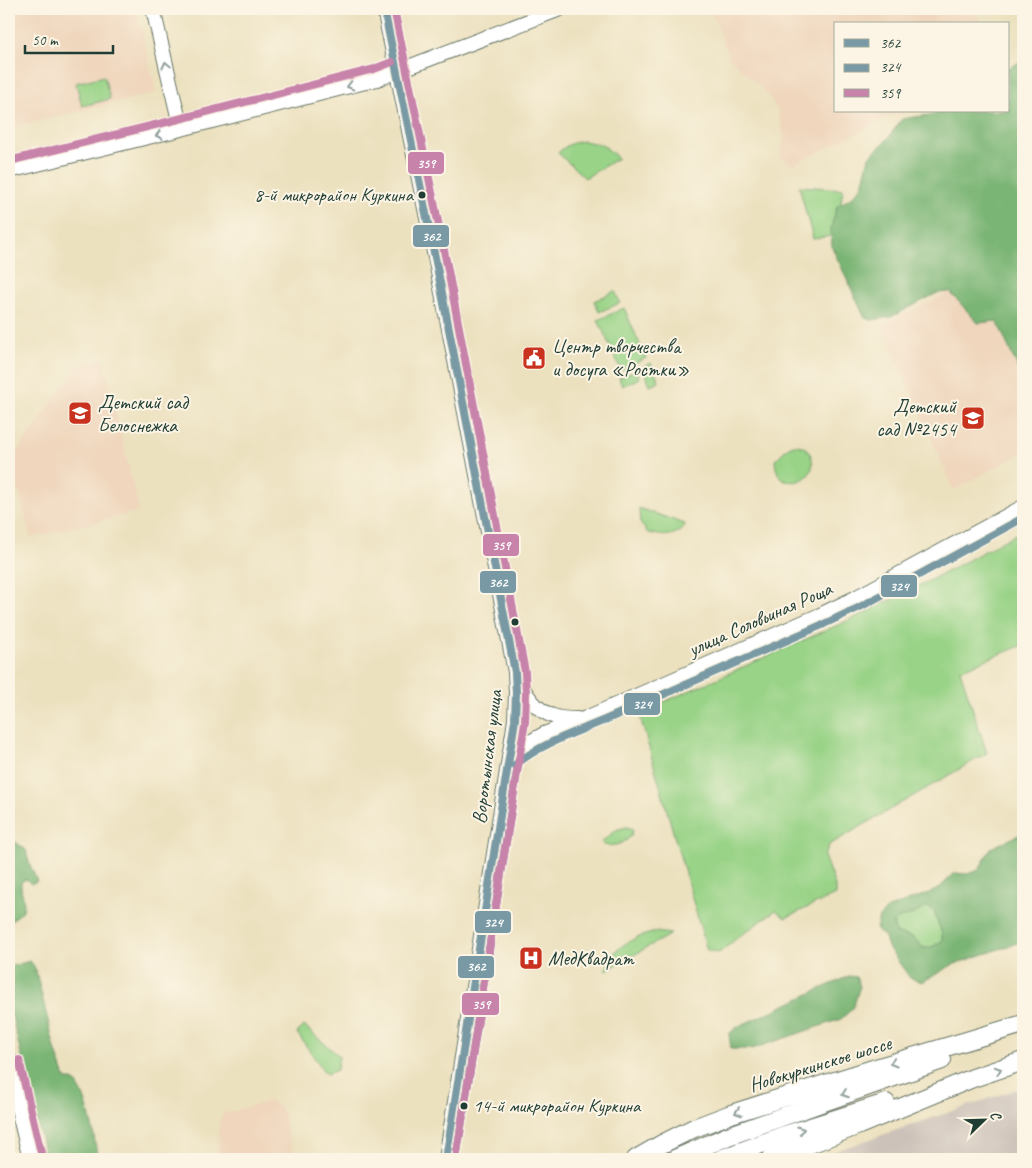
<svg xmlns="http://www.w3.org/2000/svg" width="1032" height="1168" font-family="Caveat,sans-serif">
<rect width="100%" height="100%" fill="#fcf5e5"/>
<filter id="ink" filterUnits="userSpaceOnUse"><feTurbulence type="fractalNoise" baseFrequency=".02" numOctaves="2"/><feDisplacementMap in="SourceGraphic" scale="10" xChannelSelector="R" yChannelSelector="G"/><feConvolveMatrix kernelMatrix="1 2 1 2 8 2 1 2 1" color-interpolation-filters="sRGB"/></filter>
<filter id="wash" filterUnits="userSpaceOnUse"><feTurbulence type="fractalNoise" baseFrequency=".0096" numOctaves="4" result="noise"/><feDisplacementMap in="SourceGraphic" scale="20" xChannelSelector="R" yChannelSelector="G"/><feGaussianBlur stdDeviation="1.12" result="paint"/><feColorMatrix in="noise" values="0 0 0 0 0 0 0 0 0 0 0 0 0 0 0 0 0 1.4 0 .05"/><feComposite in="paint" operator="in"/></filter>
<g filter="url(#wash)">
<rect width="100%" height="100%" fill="#ece1bf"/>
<!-- built -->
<g fill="#efd6bc">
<path d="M9,9H137L156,93L9,128Z"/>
<path d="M710,9H974L981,24H836V111H919L893,115L792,165L781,157L784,137L777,109L770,97L730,58Z"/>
<path d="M977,279L1023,383V452L954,490L882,325Z"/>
<path d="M103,359L139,511L31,538L11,461L78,366Z"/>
<path d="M271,1101L279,1106L283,1114L287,1134L297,1159H218L219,1123L223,1114Z"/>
</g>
<!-- industrial -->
<path fill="#cdc2b9" d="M1023,1087V1159H812Z"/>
<!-- green -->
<g fill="#99d387" stroke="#5c885e">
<path d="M104,76L110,99L82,106L76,83Z"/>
<path d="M584,141L603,145L618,158L585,178L558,153C566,145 573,142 584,141Z"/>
<path d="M799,186L843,189L841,202L859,208L837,235L813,239Z"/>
<path d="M615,291L620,303L599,312L594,301Z"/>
<path d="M624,308L646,358L621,370L598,320Z"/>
<path d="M651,363L659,381L650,385L643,367Z"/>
<path d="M636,370L640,378L622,386L619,378Z"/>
<path d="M794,445C801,445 807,447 810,454C824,481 776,497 775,460C782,455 785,447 794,445Z"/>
<path d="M639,508L685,524L683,529C670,538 663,536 648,533L640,523Z"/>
<path d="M1023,530V645L960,670L987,753L829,845L824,856L835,886V895L785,918L776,910L736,939L719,953L707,950L639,713L863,614L952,569Z"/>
<path d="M626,827L631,828L633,831C629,843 615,847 603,845L602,842L616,830Z"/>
<path d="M928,907L935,911C935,923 944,929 942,941L932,947L923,948C915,937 910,936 897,934C887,916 902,919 913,914C919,912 922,908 928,907Z"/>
<path d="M656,932L671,934L605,971C607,966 609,961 612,956C622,942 640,936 656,932Z"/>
<path d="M304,1026L339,1056L337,1070L326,1074L297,1033Z"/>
</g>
<!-- forest -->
<g fill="#7ab574" stroke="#4c7954" fill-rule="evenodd">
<path d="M1023,61V380L997,321L978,323L950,292L937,293L891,317L871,320L865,318L832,247L831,228L837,206L851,198L862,186L869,157L886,141L902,119L957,111H1008V68Z"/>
<path d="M1023,833V941L952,965L922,982L910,978L888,947L885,937L876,929L879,917L889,908L937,890L955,873L967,874L979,870L991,848ZM928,907L935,911C935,923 944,929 942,941L932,947L923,948C914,937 910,936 897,934C887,916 902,919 913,914C919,912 922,908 928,907Z"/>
<path d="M9,837L26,850L29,863L37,881L31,884L26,879L21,882C20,892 26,900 23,910C20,916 12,917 10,924C9,928 10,933 10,936L9,937Z"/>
<path d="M30,961L34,966L36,972L55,1049L64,1075L67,1080H73C89,1094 94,1139 98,1159H46L9,1004V967Z"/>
<path d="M849,976L856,977L860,986L853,1008L841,1019L752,1049H731L729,1034L737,1027Z"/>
</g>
</g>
<g filter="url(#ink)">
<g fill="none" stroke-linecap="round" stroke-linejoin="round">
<!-- minor casing -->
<g stroke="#677665" stroke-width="16">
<g id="minor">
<path d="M153,9L181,129"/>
<path d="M384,9L437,267L515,672L516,693L515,720L446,1159"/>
<path d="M9,171L181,129L377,79L560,9"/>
<path d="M518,678C525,694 535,710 553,716C560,719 569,719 577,719"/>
<path d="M509,757L521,747L544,734L586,718L686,674L820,615L855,598L1023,507"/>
</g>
</g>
<!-- major casing -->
<g stroke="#677665" stroke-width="20">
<g id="major">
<path d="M9,1062L32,1159"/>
<path d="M636,1159L662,1144L694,1128L731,1114L879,1067L1023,1024"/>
<path d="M675,1159L728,1136L942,1060"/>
<path d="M721,1159L785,1135L886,1103"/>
<path d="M771,1159L859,1125L973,1078L1023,1061"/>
</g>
</g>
<!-- minor -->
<use href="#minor" stroke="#fff" stroke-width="14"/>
<!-- major -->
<use href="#major" stroke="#fff" stroke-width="18"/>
<!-- bus-1 casing -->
<g stroke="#fcf5e5" stroke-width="11">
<path id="bus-1" d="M384,9L437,267L515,672L516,693L515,720L446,1159"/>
</g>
<!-- bus-2 casing -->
<g stroke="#fcf5e5" stroke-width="11">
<g id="bus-2">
<path d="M515,765C544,741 581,731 614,716C684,686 754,655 824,624L860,607L1023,518"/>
<path d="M456,1159L519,759"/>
</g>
</g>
<!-- bus-3 casing -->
<g stroke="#fcf5e5" stroke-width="11">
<g id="bus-3">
<path d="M394,9L447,265L525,672L526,693L525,722L456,1159"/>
<path d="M9,161L179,119L374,69L392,62"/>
<path d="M19,1060L42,1157"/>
</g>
</g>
<!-- bus-1 -->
<use href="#bus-1" stroke="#799aa4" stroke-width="8"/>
<!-- bus-2 -->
<use href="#bus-2" stroke="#799aa4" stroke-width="8"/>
<!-- bus-3 -->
<use href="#bus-3" stroke="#c783aa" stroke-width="8"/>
</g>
<!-- one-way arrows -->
<defs><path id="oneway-chevron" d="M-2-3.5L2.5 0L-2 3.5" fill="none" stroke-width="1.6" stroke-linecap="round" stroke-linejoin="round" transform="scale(1.25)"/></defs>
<g stroke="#8f9e9a">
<use href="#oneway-chevron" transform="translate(166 65) rotate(-103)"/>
<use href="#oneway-chevron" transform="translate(350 86) rotate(166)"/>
<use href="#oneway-chevron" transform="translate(159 135) rotate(166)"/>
<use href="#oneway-chevron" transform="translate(893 1063) rotate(163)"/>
<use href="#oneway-chevron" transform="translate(998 1070) rotate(-19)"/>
<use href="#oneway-chevron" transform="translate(845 1094) rotate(160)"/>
<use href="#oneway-chevron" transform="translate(738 1112) rotate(162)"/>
<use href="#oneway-chevron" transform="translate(801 1130) rotate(-18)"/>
</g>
</g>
<!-- icons -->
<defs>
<g id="civic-square" transform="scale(1.25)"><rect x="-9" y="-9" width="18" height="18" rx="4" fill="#c8321e" stroke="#fcf5e5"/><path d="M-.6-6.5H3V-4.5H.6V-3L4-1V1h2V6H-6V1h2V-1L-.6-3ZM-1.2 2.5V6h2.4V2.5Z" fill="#fff"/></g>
<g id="school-square" transform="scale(1.25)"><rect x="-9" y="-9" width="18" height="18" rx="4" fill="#c8321e" stroke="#fcf5e5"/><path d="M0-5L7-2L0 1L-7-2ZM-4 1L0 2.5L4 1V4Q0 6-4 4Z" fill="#fff"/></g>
<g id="hospital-square" transform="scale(1.25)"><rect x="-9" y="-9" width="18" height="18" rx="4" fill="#c8321e" stroke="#fcf5e5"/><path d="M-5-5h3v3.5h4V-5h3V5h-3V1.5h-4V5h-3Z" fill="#fff"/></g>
</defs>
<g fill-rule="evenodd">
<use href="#civic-square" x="534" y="358"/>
<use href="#school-square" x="80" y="413"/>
<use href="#school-square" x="973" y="418"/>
<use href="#hospital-square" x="531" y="958"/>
</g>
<!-- markers -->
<g fill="#1f3d34" stroke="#fcf5e5" stroke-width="2">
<circle cx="422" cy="195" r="4.5"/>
<circle cx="515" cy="622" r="4.5"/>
<circle cx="464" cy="1106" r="4.5"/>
</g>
<g text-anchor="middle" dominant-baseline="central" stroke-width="4" stroke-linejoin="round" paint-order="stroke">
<!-- bus labels -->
<g font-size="19" fill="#1f3d34" stroke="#fcf5e5" text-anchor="end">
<text x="413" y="195">8-й микрорайон Куркина</text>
<text x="473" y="1106" text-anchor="start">14-й микрорайон Куркина</text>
</g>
<!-- poi labels -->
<g font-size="20" fill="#1f3d34" stroke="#fcf5e5" text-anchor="start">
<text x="552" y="346">Центр творчества<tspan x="552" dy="23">и досуга «Ростки»</tspan></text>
<text x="98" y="402">Детский сад<tspan x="98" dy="23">Белоснежка</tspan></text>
<text x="956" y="406" text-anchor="end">Детский<tspan x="956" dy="23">сад №2454</tspan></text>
<text x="548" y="958">МедКвадрат</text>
</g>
<!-- street labels -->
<g font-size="20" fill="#1f3d34" stroke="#fcf5e5">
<text transform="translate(760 619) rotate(-24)">улица Соловьиная Роща</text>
<text transform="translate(487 757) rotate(-83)">Воротынская улица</text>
<text transform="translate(820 1064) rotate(-17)">Новокуркинское шоссе</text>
</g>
</g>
<g stroke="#fcf5e5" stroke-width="2">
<rect x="407" y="151" width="38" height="24" rx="5" fill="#c783aa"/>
<rect x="412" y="224" width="38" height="24" rx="5" fill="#799aa4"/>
<rect x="482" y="533" width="38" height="24" rx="5" fill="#c783aa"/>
<rect x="479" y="570" width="38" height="24" rx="5" fill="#799aa4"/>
<rect x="880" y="574" width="38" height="24" rx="5" fill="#799aa4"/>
<rect x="623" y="692" width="38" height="24" rx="5" fill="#799aa4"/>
<rect x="474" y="910" width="38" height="24" rx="5" fill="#799aa4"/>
<rect x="457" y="955" width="38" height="24" rx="5" fill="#799aa4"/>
<rect x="461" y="992" width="39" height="24" rx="5" fill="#c783aa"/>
</g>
<g font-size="14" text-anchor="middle" font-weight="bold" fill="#fff">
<text x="426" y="168">359</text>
<text x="431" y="241">362</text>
<text x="501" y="550">359</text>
<text x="498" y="587">362</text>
<text x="899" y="591">324</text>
<text x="642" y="709">324</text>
<text x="493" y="927">324</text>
<text x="476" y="971">362</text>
<text x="481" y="1009">359</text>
</g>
<!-- margin -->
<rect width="1032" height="1168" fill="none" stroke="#fcf5e5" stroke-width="30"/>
<!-- legend -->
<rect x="834" y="22" width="175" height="90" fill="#fcf5e5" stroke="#a4ab9e"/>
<rect x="844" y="39" width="25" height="8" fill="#799aa4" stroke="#a4ab9e"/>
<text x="880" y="48" font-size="15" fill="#1f3d34">362</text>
<rect x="844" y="64" width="25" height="8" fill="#799aa4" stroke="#a4ab9e"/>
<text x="880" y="72" font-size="15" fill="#1f3d34">324</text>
<rect x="844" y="89" width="25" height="8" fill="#c783aa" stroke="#a4ab9e"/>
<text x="880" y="98" font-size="15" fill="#1f3d34">359</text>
<!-- north arrow -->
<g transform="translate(984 1120) rotate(67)" stroke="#fcf5e5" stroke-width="4" paint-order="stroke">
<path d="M0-4L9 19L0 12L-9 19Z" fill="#1f3d34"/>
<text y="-8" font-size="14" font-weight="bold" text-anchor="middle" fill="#1f3d34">С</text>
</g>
<!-- scale -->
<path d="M25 45v8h88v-8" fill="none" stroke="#1f3d34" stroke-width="2.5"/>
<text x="32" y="45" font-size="15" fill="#1f3d34" stroke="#fcf5e5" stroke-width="4" paint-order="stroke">50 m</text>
</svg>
